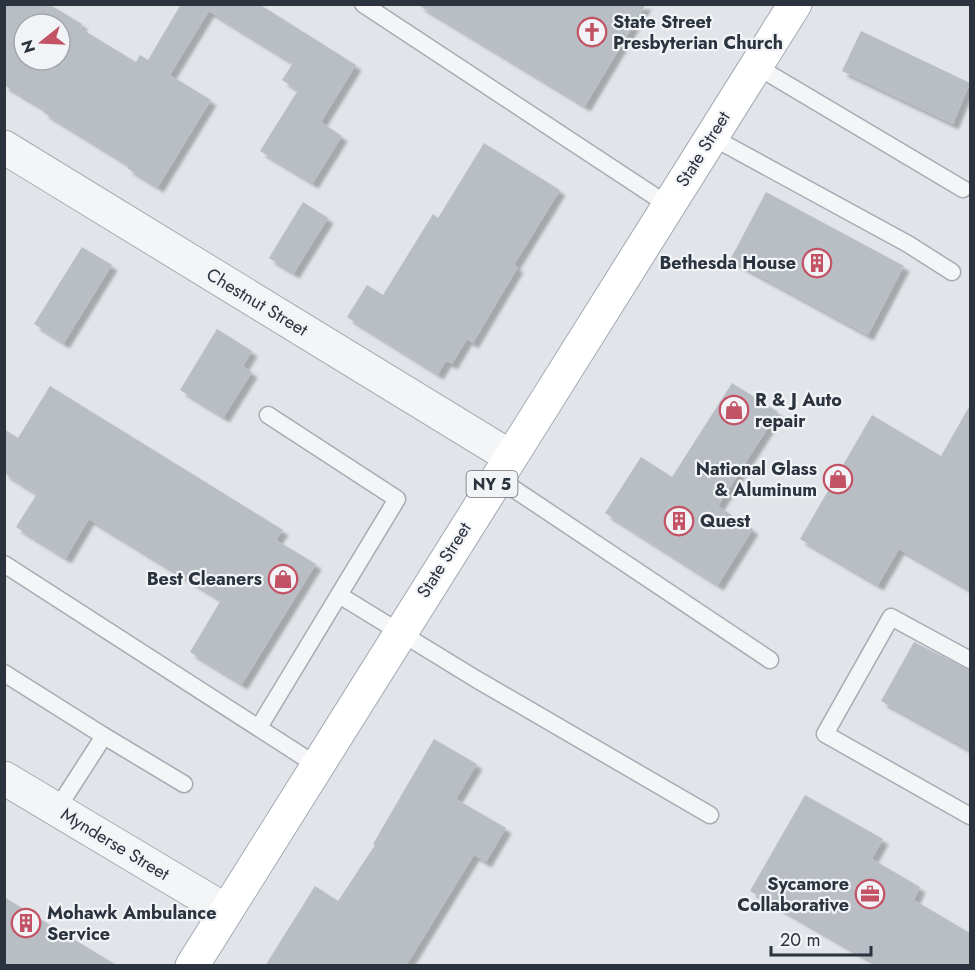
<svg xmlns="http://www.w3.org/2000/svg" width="975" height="970" font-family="Jost,sans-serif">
<defs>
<filter id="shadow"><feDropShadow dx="5.5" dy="5.5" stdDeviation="1.5" flood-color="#0004"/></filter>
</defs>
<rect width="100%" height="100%" fill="#e1e4e9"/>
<!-- building -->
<g fill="#b9bec5" fill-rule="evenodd" filter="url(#shadow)">
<path d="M4,4H49L82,24L80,28L136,62L140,55L148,60L181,4H259L356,65L321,122L342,136L313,183L260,151L298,90L282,80L293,63L209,11L170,75L211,100L158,187L127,168L129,165L43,112L44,109L4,85ZM24,24H60V60H24Z"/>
<path d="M417,4H646L585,106Z"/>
<path d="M861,31L970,83L953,124L842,71Z"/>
<path d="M484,143L560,190L514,265L518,267L473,343L467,339L452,364L446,361L438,374L347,317L367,285L383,295L433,214L438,218Z"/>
<path d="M766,192L904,266L868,335L730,260Z"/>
<path d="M303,202L328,218L294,273L269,258Z"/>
<path d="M82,247L112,265L64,343L34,324Z"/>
<path d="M217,329L252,351L243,366L252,372L224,417L180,390Z"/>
<path d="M732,383L778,412L718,506L753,529L718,585L605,513L641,457L672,477Z"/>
<path d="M50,386L283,530L276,540L316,564L242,684L190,652L221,600L89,519L66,558L16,527L37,494L4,473V429L18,438Z"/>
<path d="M970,405V590L899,549L878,585L800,539L872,415L941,456Z"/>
<path d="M914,642L970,670V750L881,701Z"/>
<path d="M434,739L477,764L456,799L506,828L486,862L474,855L406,966H265L315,886L338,901L375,845L373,844Z"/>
<path d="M805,795L883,839L872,859L920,887L914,900L970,933V966H880L750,891Z"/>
<path d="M4,897L118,966H4Z"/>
</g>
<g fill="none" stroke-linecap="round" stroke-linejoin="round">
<!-- service casing -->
<g stroke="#a7abb3" stroke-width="19">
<g id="service">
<path d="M363,4L668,205"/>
<path d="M756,66L963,189"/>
<path d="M712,137L908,244L952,272"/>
<path d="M496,477L770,660"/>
<path d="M4,564L316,765"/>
<path d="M339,595L476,679L710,815"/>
<path d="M970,660L891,617L825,734L970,816"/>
<path d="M4,673L104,736L57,809"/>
<path d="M259,727L397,499L268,415"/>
<path d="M104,736L184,784"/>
</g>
</g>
<!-- minor casing -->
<g stroke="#a7abb3" stroke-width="35">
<g id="minor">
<path d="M4,147L509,456"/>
<path d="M4,778L225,910"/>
</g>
</g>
<!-- primary casing -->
<g stroke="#a2a9b3" stroke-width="35">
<path id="primary" d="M192,966L795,4"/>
</g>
<!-- service -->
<use href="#service" stroke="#f4f5f7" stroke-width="16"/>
<!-- minor -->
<use href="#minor" stroke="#f4f5f7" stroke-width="33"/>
<!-- primary -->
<use href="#primary" stroke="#fff" stroke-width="33"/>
</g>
<!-- icons -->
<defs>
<g id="church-ring" transform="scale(1.5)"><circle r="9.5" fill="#f1f3f6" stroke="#c35264" stroke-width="1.5"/><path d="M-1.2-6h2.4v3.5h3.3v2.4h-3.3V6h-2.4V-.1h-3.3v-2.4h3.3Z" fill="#c35264"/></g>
<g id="building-ring" transform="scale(1.5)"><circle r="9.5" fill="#f1f3f6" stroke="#c35264" stroke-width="1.5"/><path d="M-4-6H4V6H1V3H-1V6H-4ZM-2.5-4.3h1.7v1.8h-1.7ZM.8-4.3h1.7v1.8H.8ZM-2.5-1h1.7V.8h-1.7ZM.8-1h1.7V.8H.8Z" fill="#c35264"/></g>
<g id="shop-ring" transform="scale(1.5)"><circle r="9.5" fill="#f1f3f6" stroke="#c35264" stroke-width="1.5"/><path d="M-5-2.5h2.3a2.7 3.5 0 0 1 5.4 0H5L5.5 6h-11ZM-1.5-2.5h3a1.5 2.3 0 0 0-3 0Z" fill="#c35264"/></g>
<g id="office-ring" transform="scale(1.5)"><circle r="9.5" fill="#f1f3f6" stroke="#c35264" stroke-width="1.5"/><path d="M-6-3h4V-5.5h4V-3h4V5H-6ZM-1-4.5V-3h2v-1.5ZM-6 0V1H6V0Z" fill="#c35264"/></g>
</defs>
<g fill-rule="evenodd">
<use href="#church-ring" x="592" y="32"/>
<use href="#building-ring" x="817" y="263"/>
<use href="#shop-ring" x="734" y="410"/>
<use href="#shop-ring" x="838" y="479"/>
<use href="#building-ring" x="679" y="521"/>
<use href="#shop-ring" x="283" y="579"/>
<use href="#office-ring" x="870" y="894"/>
<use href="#building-ring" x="26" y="923"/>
</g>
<g text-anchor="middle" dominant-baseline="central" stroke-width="4.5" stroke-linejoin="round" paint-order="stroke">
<!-- shield labels -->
<rect fill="#f1f3f6" stroke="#666d76" stroke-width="1.5" x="466.5" y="471" width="51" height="26" rx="4.5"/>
<g font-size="16" font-weight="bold" fill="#2b333f">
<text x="492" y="484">NY 5</text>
</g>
<!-- poi labels -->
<g font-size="18" font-weight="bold" fill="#2b333f" stroke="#f1f3f6" text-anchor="start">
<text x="613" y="22">State Street<tspan x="613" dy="21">Presbyterian Church</tspan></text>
<text x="796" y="263" text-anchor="end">Bethesda House</text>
<text x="755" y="400">R &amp; J Auto<tspan x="755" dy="21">repair</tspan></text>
<text x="817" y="469" text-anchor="end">National Glass<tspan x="817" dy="21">&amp; Aluminum</tspan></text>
<text x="700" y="521">Quest</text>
<text x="262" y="579" text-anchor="end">Best Cleaners</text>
<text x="849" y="884" text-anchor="end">Sycamore<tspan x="849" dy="21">Collaborative</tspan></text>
<text x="47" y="913">Mohawk Ambulance<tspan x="47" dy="21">Service</tspan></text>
</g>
<!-- street labels -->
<g font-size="18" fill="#2b333f" stroke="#f1f3f6">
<text transform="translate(703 149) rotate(-58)">State Street</text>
<text transform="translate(257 302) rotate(31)">Chestnut Street</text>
<text transform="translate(444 560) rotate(-58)">State Street</text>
<text transform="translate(115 844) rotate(31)">Mynderse Street</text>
</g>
</g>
<!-- border -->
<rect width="975" height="970" fill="none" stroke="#2b333f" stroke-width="12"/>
<!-- north arrow -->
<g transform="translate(42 42) rotate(252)"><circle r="28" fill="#f1f3f6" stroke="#a2a6ad" stroke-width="1.5"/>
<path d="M0-4.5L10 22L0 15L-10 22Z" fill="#c35264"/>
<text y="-9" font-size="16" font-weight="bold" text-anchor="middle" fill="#2b333f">N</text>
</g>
<!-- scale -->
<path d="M771 946v9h100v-9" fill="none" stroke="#2b333f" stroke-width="3"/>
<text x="780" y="946" font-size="18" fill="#2b333f" stroke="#f1f3f6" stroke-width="4.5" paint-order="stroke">20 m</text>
</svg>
